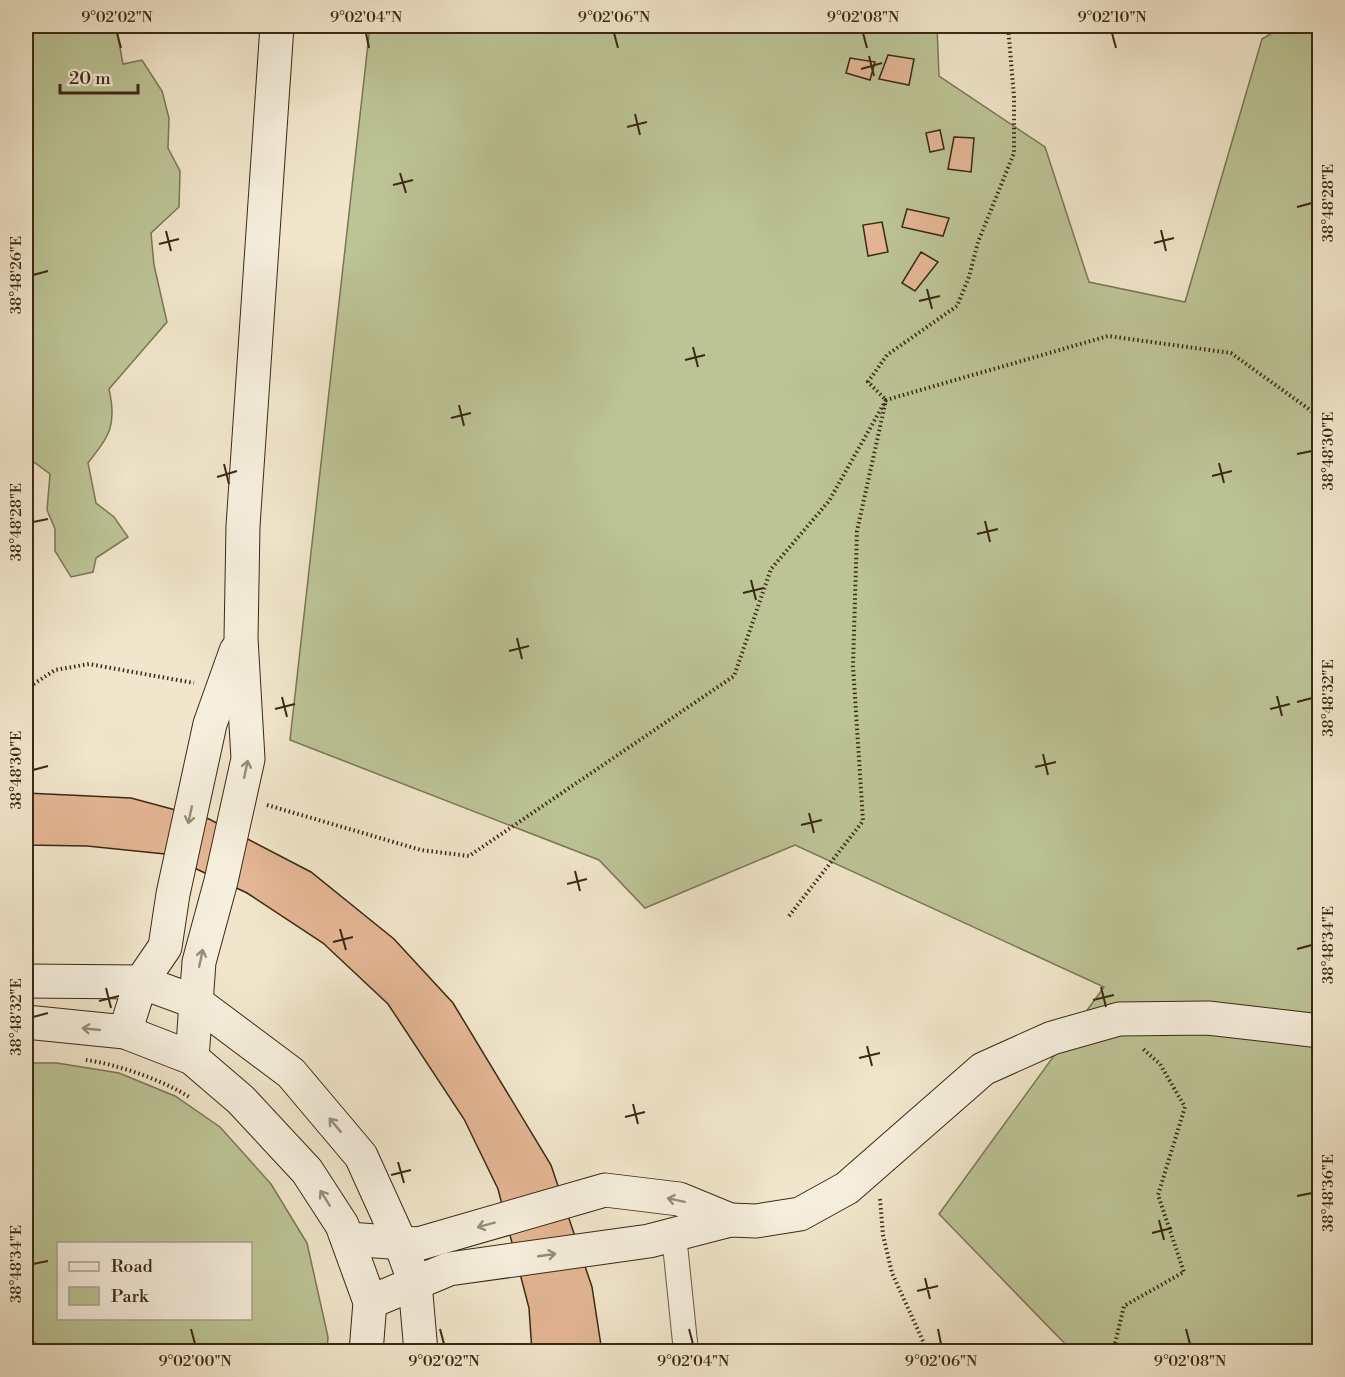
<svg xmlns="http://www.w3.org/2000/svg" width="1345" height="1377" font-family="'Libre Bodoni',serif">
<rect width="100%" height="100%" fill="#f1e6cb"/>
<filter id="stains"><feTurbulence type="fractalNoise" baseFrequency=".00333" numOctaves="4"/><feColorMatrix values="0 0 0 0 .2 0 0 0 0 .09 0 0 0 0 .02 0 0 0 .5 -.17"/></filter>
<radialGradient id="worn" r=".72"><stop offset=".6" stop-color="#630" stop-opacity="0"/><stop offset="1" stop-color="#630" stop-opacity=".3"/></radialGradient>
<!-- green -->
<g fill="#bcc496" stroke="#7c7656" stroke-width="1.5" fill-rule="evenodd">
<path d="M26,26H63L68,29L71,26H116L123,64L142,60L162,91L169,118L168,148L180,171L179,207L151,233L154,265L167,322L109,389C117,425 110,435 88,463L96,503L114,517L128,537L96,558L93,572L71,577L55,551V529L47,510L50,474L26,456Z"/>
<path d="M370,26H937L939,76L1045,147L1089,282L1185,302L1262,39L1284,26H1319V1351H1072L939,1214L1104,987L795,845L645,908L599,860L290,740Z"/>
<path d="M26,1063H57L119,1073L175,1096L220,1127L271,1184L307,1243L328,1337L327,1351H44L26,1334ZM58,1244H250V1318H58Z"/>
</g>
<!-- building -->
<g fill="#e4b695" stroke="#3b2915" stroke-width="1.5">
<path d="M888,55L914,59L909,85L879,79Z"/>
<path d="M850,58L875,62L870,80L846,73Z"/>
<path d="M940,130L944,149L930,152L926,133Z"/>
<path d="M954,137L974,138L971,172L948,169Z"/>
<path d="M907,209L949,218L943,236L902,227Z"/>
<path d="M882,222L888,252L868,256L863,225Z"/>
<path d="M921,252L938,262L915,291L902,283Z"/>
<path d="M26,793L131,798L209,819L311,872L394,939L453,1003L551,1165L592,1287L602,1352H532L529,1308L498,1189L464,1119L388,1004L323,943L247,893L165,854L87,846L26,845Z"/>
</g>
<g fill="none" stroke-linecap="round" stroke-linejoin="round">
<!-- street casing -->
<g stroke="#685842" stroke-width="26">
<path id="street" d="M674,1235L686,1352"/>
</g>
<!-- secondary casing -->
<g stroke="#3b2915" stroke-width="35">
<g id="secondary">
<path d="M26,981L141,982L196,1002L291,1073L361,1156L400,1242L415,1283L421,1352"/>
<path d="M26,1022L125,1032L192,1058L241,1100L307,1171L342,1225L370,1302L366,1352"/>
<path d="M125,1032L141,982L165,947L173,894L210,724L236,651"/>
<path d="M192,1058L199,962L221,881L248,759L241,638L243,526L277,26"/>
<path d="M348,1239L418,1244L605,1190L679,1199L730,1220"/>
<path d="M370,1302L449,1269L649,1241L730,1220L756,1221L800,1214L847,1188L983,1069L1052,1038L1119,1019L1208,1018L1320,1031"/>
</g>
</g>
<!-- path -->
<g stroke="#3b2915" stroke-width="4" stroke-dasharray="1.5 3" stroke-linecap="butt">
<path d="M26,689L55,670L89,664L194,683"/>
<path d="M267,805L421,850L469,856L734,676L771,569L829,501L886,400L868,382L887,355L957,306L969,277L978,242L1014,153V97L1008,26"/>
<path d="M789,916L863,821L853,666L857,531L886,400L1108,336L1231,353L1320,417"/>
<path d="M26,1055L34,1054"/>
<path d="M86,1060C116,1064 163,1080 189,1097"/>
<path d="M880,1199L883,1235L892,1273L928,1352"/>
<path d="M1113,1352L1124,1306L1184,1272L1158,1195L1185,1107L1160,1064L1142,1048"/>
</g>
<!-- street -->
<use href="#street" stroke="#f6efdd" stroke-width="24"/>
<!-- secondary -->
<use href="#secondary" stroke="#f6efdd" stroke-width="33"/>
</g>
<!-- one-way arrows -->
<defs><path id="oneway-shaft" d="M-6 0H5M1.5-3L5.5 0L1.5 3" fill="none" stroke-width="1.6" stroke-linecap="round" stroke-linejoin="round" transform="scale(1.5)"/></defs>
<g stroke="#988c79">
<use href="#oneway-shaft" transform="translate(246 769) rotate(-78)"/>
<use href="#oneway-shaft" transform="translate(190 815) rotate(102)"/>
<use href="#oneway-shaft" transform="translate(201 958) rotate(-78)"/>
<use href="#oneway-shaft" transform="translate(91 1029) rotate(-174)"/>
<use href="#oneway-shaft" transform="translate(335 1125) rotate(-130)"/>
<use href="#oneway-shaft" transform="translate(325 1198) rotate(-122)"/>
<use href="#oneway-shaft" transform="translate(676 1200) rotate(-168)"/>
<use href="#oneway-shaft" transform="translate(486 1225) rotate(165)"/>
<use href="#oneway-shaft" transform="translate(547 1255) rotate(-8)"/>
</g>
<!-- ticks -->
<path fill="none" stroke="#3b2915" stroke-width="2" d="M117,33L121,48M366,33L369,48M614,33L618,48M863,33L867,48M1112,33L1116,48M869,56L874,76M861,69L882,63M635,114L640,135M627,127L647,122M400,173L406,193M393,185L413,180M1297,207L1312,203M1161,230L1166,251M166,231L171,251M1154,243L1174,238M159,244L179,239M33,275L48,271M927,289L932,309M919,301L940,296M693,347L698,367M685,360L705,355M459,405L464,426M451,418L471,413M1297,454L1312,451M1219,463L1224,483M224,464L229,484M1212,476L1232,471M217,477L237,471M985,521L990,542M33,522L48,519M977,534L998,529M751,580L756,600M743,593L764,588M517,638L522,659M509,651L529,646M1277,696L1282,716M282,697L287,717M1297,702L1312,698M275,709L295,704M1270,709L1290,704M1043,754L1048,775M1035,767L1056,762M33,770L48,766M809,813L814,833M801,825L822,820M575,871L580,891M567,884L587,879M340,929L346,950M333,942L353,937M1297,949L1312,945M1101,987L1106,1007M106,988L111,1008M1093,1000L1114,995M99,1001L119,996M33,1017L48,1013M867,1046L872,1066M859,1058L880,1053M633,1104L638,1124M625,1117L645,1112M398,1162L404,1183M391,1175L411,1170M1297,1196L1312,1193M1159,1220L1164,1240M1152,1233L1172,1228M33,1264L48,1261M925,1278L930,1299M917,1291L938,1286M191,1329L195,1344M440,1329L444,1344M689,1329L693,1344M938,1329L941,1344M1186,1329L1190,1344"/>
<!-- margin -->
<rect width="1345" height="1377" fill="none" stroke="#f1e6cb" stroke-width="66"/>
<!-- legend -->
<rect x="57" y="1242" width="195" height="78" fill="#f6efdd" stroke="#aba08d" stroke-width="1.5"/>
<rect x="69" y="1262" width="30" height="9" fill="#f6efdd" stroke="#aba08d" stroke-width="1.5"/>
<text x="111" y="1272" font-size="18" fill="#3b2915">Road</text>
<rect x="69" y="1287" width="30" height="18" fill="#bcc496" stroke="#aba08d" stroke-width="1.5"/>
<text x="111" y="1302" font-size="18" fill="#3b2915">Park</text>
<!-- scale -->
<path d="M60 84v9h78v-9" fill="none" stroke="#3b2915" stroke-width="3"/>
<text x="69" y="84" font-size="18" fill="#3b2915" stroke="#f6efdd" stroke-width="4.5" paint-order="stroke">20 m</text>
<rect x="33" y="33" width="1279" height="1311" fill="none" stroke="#3b2915" stroke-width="2"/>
<g font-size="15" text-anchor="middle" fill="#3b2915">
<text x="117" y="22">9°02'02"N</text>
<text x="366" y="22">9°02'04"N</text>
<text x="614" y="22">9°02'06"N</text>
<text x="863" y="22">9°02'08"N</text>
<text x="1112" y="22">9°02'10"N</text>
<text transform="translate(1328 203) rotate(-90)" y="5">38°48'28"E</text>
<text transform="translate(16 275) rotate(-90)" y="5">38°48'26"E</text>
<text transform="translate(1328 451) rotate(-90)" y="5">38°48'30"E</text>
<text transform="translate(16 522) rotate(-90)" y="5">38°48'28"E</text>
<text transform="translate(1328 698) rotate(-90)" y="5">38°48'32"E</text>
<text transform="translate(16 770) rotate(-90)" y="5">38°48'30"E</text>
<text transform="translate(1328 945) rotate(-90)" y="5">38°48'34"E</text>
<text transform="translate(16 1017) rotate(-90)" y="5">38°48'32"E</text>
<text transform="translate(1328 1193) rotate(-90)" y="5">38°48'36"E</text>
<text transform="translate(16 1264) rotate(-90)" y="5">38°48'34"E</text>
<text x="195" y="1366">9°02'00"N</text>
<text x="444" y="1366">9°02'02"N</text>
<text x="693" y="1366">9°02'04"N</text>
<text x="941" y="1366">9°02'06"N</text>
<text x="1190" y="1366">9°02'08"N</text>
</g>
<rect width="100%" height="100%" filter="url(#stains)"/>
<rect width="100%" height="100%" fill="url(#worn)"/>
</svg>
